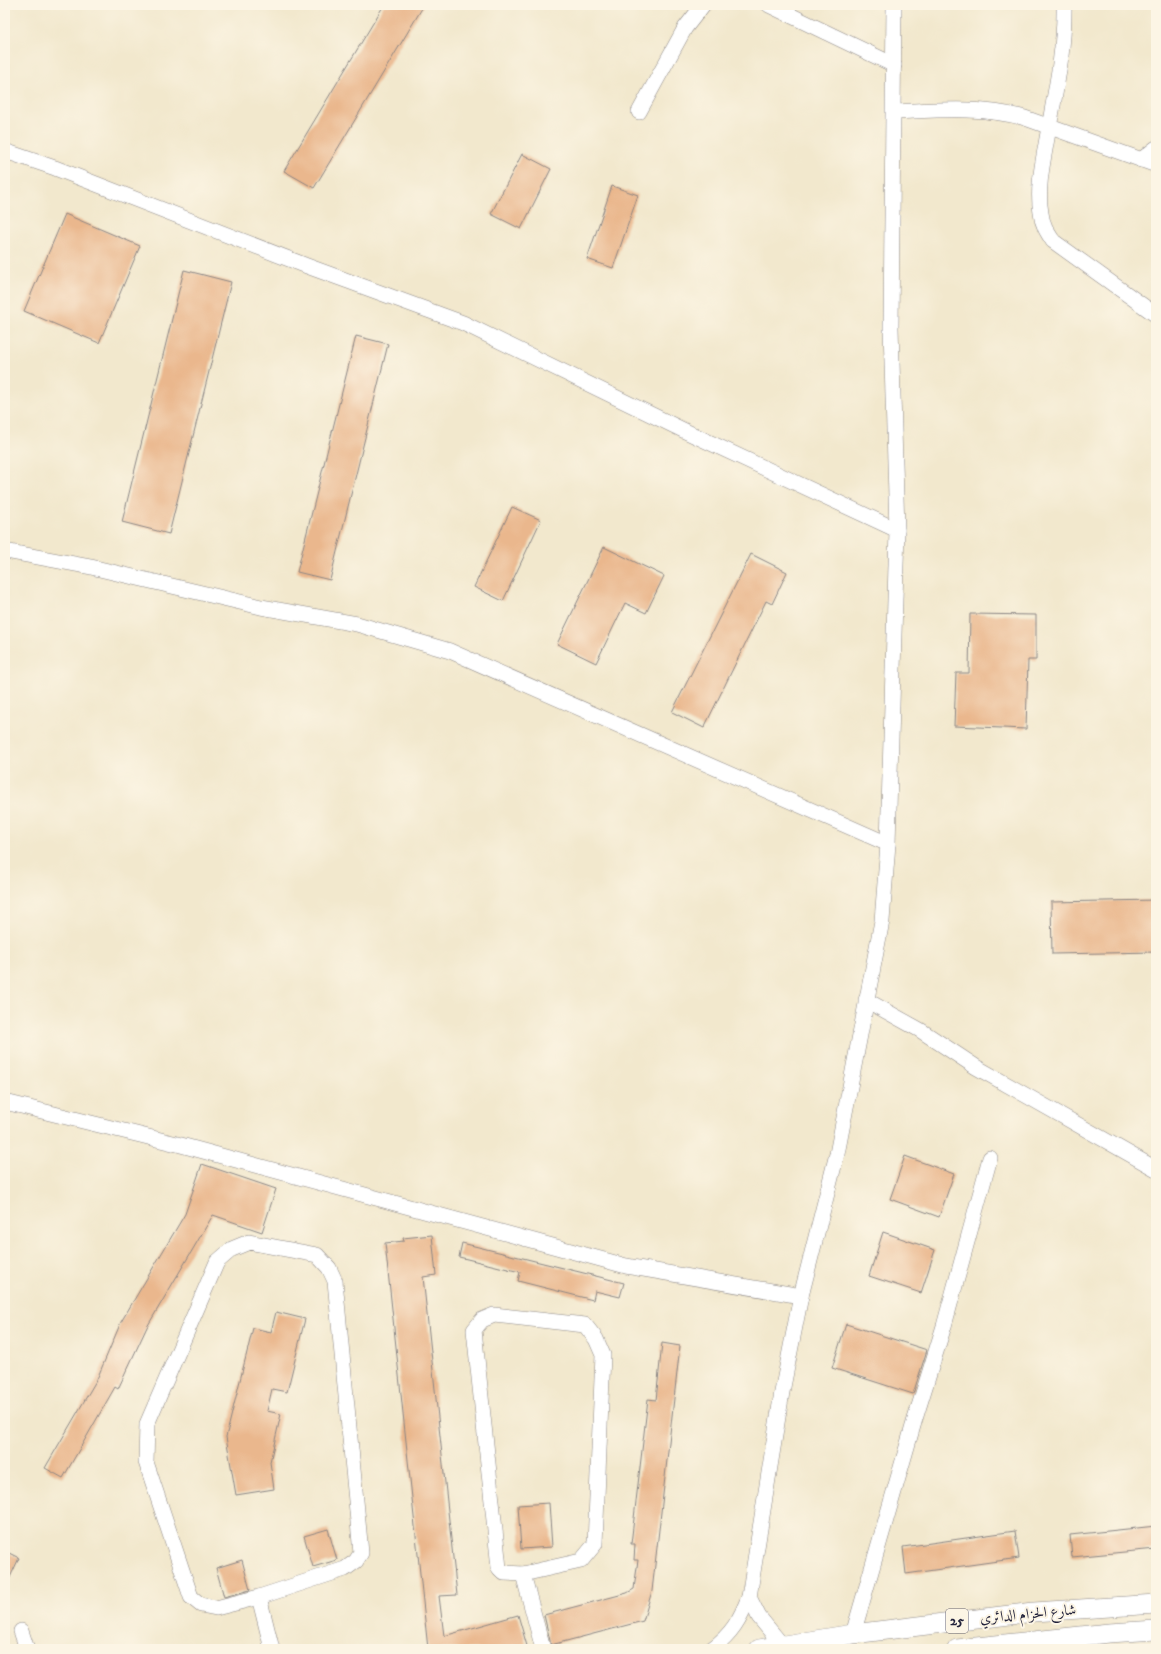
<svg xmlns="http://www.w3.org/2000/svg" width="1161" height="1654" font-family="'IM FELL DW Pica',Amiri,serif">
<rect width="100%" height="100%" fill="#fcf5e5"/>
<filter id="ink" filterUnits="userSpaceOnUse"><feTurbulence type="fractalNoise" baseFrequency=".025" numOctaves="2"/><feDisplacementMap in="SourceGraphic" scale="8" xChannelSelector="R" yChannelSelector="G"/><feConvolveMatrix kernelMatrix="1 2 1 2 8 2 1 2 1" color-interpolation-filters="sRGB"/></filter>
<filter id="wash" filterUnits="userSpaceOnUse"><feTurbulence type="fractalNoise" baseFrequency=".012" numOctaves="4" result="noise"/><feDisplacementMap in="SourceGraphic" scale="16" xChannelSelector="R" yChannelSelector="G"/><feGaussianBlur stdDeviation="0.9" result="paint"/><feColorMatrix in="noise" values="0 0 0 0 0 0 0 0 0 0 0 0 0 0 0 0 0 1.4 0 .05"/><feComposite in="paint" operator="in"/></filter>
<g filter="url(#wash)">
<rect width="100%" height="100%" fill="#f2e8cd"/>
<g id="blocks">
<!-- building -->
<g fill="#eab78d">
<path d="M384,5H424L314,188L284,171Z"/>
<path d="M522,154L551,169L521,229L491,214Z"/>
<path d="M612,186L638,195L613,268L587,259Z"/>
<path d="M65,214L140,246L99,343L24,311Z"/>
<path d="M184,270L231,282L169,534L122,522Z"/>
<path d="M356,336L388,344L330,580L297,572Z"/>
<path d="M512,507L541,520L503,601L474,587Z"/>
<path d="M604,547L664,576L646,613L625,603L596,663L557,644Z"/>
<path d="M751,554L787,572L772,604L766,601L704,728L672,712Z"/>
<path d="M970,614L1036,615V660H1028L1026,729L954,726L956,673H969Z"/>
<path d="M1156,900V952L1052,954L1051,902Z"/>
<path d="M905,1156L954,1174L939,1217L890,1199Z"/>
<path d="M202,1164L276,1189L262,1232L213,1215L147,1327L118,1389L115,1387L63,1478L45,1468L97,1379L121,1322L185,1214Z"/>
<path d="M883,1232L935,1250L921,1293L869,1276Z"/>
<path d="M432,1235L436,1275L423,1277L457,1595L439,1596L444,1636L518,1615L527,1646L516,1649H428L385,1243L404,1241L403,1238Z"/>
<path d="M462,1243L624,1283L620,1297L595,1291L593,1300L518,1281L520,1272L459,1257Z"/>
<path d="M276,1312L305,1319L287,1392L272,1389L267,1411L281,1414L270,1462L274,1489L236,1495L226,1437L253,1328L271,1332Z"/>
<path d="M846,1324L927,1350L913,1394L832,1368Z"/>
<path d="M662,1343L680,1346L652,1591L643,1621L551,1645L544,1615L627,1593L634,1589L638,1560H634L635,1544H631L648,1399L656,1400Z"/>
<path d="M549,1503L552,1547L521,1549L518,1505Z"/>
<path d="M1156,1526V1549L1072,1557L1070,1535Z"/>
<path d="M328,1529L337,1560L313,1567L304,1536Z"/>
<path d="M1015,1531L1019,1558L906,1574L903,1547Z"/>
<path d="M5,1551L19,1558L5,1588Z"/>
<path d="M242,1560L250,1590L224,1597L216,1568Z"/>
</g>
</g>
</g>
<g filter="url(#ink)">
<use href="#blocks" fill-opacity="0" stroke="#8a8584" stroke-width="1"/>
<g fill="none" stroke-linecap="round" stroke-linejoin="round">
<!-- minor casing -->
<g stroke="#8a8584" stroke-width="16">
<g id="minor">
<path d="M769,5L894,65"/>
<path d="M1064,5C1065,52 1054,97 1046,144C1042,166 1037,191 1041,213C1042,224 1047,232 1053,241L1156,315"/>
<path d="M639,112L685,28L703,5"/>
<path d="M894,112C939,110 981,106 1025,118L1156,165"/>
<path d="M5,151L55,168L307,266L463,323L685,431L897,530"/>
<path d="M1141,160L1156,148"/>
<path d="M5,551L91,567L261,607L357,624L450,651L888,844"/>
<path d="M866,1000L920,1030L976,1067L1156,1169"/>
<path d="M5,1102L181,1145L626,1266L801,1296"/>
<path d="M494,1315L585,1325L596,1339L603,1355L595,1544L581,1561L523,1574L504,1573L499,1568L474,1330L482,1320Z"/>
<path d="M523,1574L543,1649"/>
<path d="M259,1597L345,1569L356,1561L361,1553L335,1281L329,1268L317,1255L249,1242L232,1249L217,1262L147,1424L146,1462L191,1597L201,1605L216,1608L259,1597L272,1649"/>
<path d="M749,1597L759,1617L782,1645"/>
<path d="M21,1631L27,1649"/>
<path d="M853,1634L915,1419L944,1326L990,1158"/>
<path d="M712,1649C732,1634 740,1620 749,1597L782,1392L801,1296L837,1154L882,921L888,844L897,530L891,328L894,5"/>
</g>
</g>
<!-- major casing -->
<g stroke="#8a8584" stroke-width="20">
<g id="major">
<path d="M759,1649L853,1634L1034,1612L1156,1604"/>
<path d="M957,1649L1109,1633L1156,1630"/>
</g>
</g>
<!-- minor -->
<use href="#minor" stroke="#fff" stroke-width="15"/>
<!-- major -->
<use href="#major" stroke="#fff" stroke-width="19"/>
</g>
</g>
<g text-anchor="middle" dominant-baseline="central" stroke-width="4" stroke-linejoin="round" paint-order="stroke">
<!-- shield labels -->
<rect fill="#fcf5e5" stroke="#63616e" stroke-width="1" x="946" y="1609" width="22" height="24" rx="3"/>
<g font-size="14" font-weight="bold" fill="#22223b">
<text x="957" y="1621">25</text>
</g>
<!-- street labels -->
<g font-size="15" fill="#22223b" stroke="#fcf5e5">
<text transform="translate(1028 1614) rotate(-5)">شارع الحزام الدائري</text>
</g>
</g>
<!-- margin -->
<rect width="1161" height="1654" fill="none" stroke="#fcf5e5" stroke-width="20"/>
</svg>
